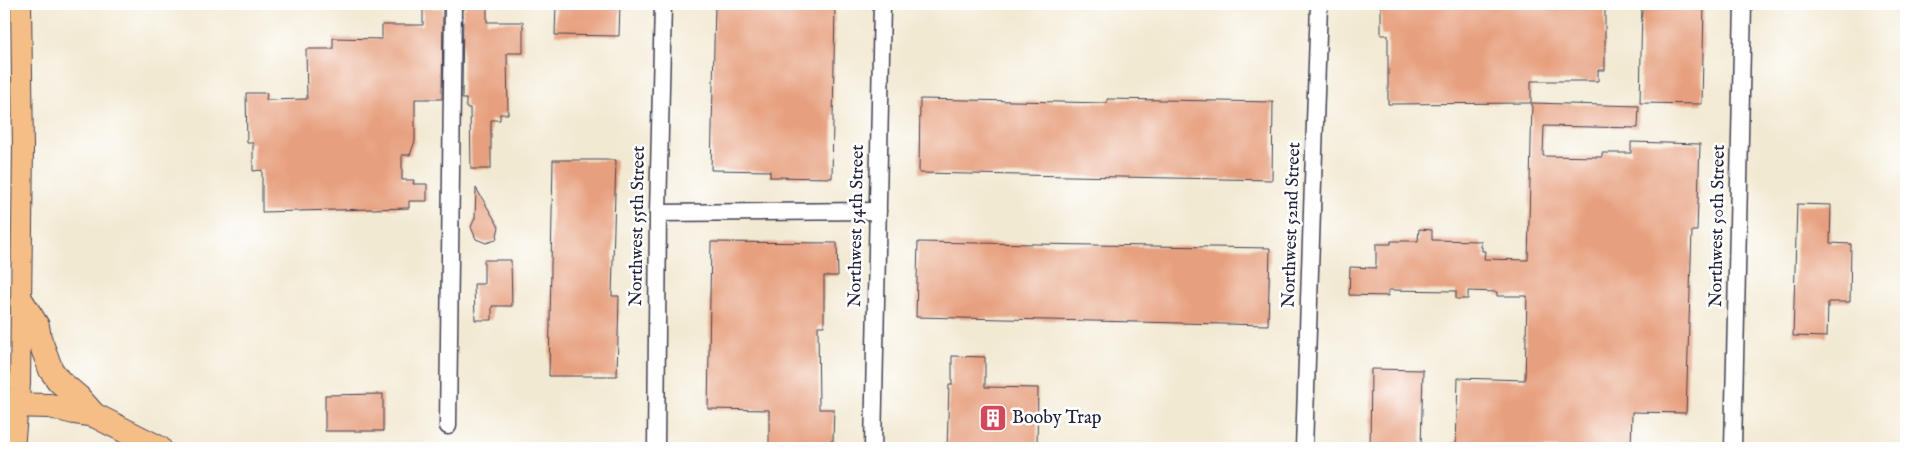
<svg xmlns="http://www.w3.org/2000/svg" width="1910" height="452" font-family="'IM FELL English',serif">
<rect width="100%" height="100%" fill="#fff"/>
<filter id="ink" filterUnits="userSpaceOnUse"><feTurbulence type="fractalNoise" baseFrequency=".02" numOctaves="2"/><feDisplacementMap in="SourceGraphic" scale="10" xChannelSelector="R" yChannelSelector="G"/><feConvolveMatrix kernelMatrix="1 2 1 2 8 2 1 2 1" color-interpolation-filters="sRGB"/></filter>
<filter id="wash" filterUnits="userSpaceOnUse"><feTurbulence type="fractalNoise" baseFrequency=".0096" numOctaves="4" result="noise"/><feDisplacementMap in="SourceGraphic" scale="20" xChannelSelector="R" yChannelSelector="G"/><feGaussianBlur stdDeviation="1.12" result="paint"/><feColorMatrix in="noise" values="0 0 0 0 0 0 0 0 0 0 0 0 0 0 0 0 0 1.4 0 .05"/><feComposite in="paint" operator="in"/></filter>
<g filter="url(#wash)">
<rect width="100%" height="100%" fill="#f2e9d2"/>
<g id="blocks">
<!-- building -->
<g fill="#e7a07f">
<path d="M465,4H487V22H523V53H507L508,114H500V120H491V169H471L470,108H466V99H462L463,8L465,9Z"/>
<path d="M556,4H620L619,36L555,35Z"/>
<path d="M715,4H835L832,178L770,177V171L711,170Z"/>
<path d="M1381,4L1605,5V70H1598V81H1531V103L1388,104V35H1381Z"/>
<path d="M1642,4H1704L1702,104L1640,103Z"/>
<path d="M423,8H443L442,99H415V141L410,155H402V180H414L413,184H427V201H409V208L262,212V170L253,171V143H247L246,93H267L266,100L307,99L306,49H333V38L382,39V25H423Z"/>
<path d="M920,99L1107,103V99L1273,102L1272,180L919,173Z"/>
<path d="M1532,103L1639,106L1638,128L1544,126L1543,156L1602,157V153H1631V142L1700,144L1697,231H1692L1686,413L1632,412L1631,448H1456L1458,378L1525,380L1527,296H1497V292L1468,291V299H1456V291L1388,290V296L1349,295L1350,267L1376,268V244H1391V241H1418L1419,229L1432,230V240L1481,241V247H1482V251H1485L1484,259L1528,260Z"/>
<path d="M553,160H616L612,296H619L617,376H549Z"/>
<path d="M476,188L499,227L496,240L486,243L476,239L471,227L475,218Z"/>
<path d="M1797,204L1831,205L1830,243L1851,244L1850,302H1828L1827,337L1793,336Z"/>
<path d="M711,242L837,243L838,276H824V326H818L819,409H834L833,441H827V448H769V410L708,409Z"/>
<path d="M918,242L1270,248L1268,325L916,317Z"/>
<path d="M484,260H511L512,306H492V320H475L474,284H484Z"/>
<path d="M952,356L985,357V387L1038,388L1037,448H947L949,385H952Z"/>
<path d="M1371,369L1423,370L1421,448H1370Z"/>
<path d="M383,394V431H325V395Z"/>
</g>
</g>
</g>
<g filter="url(#ink)">
<use href="#blocks" fill-opacity="0" stroke="#414052" stroke-width="1"/>
<g fill="none" stroke-linecap="round" stroke-linejoin="round">
<!-- minor casing -->
<g stroke="#414052" stroke-width="19">
<g id="minor">
<path d="M658,213L878,211"/>
<path d="M448,426L453,4"/>
<path d="M656,448L658,213L663,4"/>
<path d="M873,448L882,4"/>
<path d="M1304,448L1319,4"/>
<path d="M1733,448L1743,4"/>
</g>
</g>
<!-- major casing -->
<g stroke="#414052" stroke-width="22">
<path id="major" d="M14,448L20,384L23,147L21,4"/>
</g>
<!-- highway casing -->
<g stroke="#414052" stroke-width="26">
<g id="highway">
<path d="M22,302L37,326L39,338L51,370L59,381L78,397L94,415"/>
<path d="M4,405L50,406L74,412L94,415L159,448"/>
</g>
</g>
<!-- minor -->
<use href="#minor" stroke="#fff" stroke-width="16"/>
<!-- major -->
<use href="#major" stroke="#f6be87" stroke-width="20"/>
<!-- highway -->
<use href="#highway" stroke="#f6be87" stroke-width="24"/>
</g>
</g>
<!-- icons -->
<defs>
<g id="building-square" transform="scale(1.4375)"><rect x="-9" y="-9" width="18" height="18" rx="4" fill="#d1495b" stroke="#fff"/><path d="M-4-6H4V6H1V3H-1V6H-4ZM-2.5-4.3h1.7v1.8h-1.7ZM.8-4.3h1.7v1.8H.8ZM-2.5-1h1.7V.8h-1.7ZM.8-1h1.7V.8H.8Z" fill="#fff"/></g>
</defs>
<g fill-rule="evenodd">
<use href="#building-square" x="993" y="418"/>
</g>
<g text-anchor="middle" dominant-baseline="central" stroke-width="5" stroke-linejoin="round" paint-order="stroke">
<!-- street labels -->
<g font-size="18" fill="#22223b" stroke="#fff">
<text transform="translate(1292 225) rotate(-88)">Northwest 52nd Street</text>
<text transform="translate(638 226) rotate(-89)">Northwest 55th Street</text>
<text transform="translate(857 226) rotate(-89)">Northwest 54th Street</text>
<text transform="translate(1718 226) rotate(-89)">Northwest 50th Street</text>
</g>
<!-- poi labels -->
<g font-size="18" fill="#22223b" stroke="#fff" text-anchor="start">
<text x="1012" y="418">Booby Trap</text>
</g>
</g>
<!-- margin -->
<rect width="1910" height="452" fill="none" stroke="#fff" stroke-width="20"/>
</svg>
